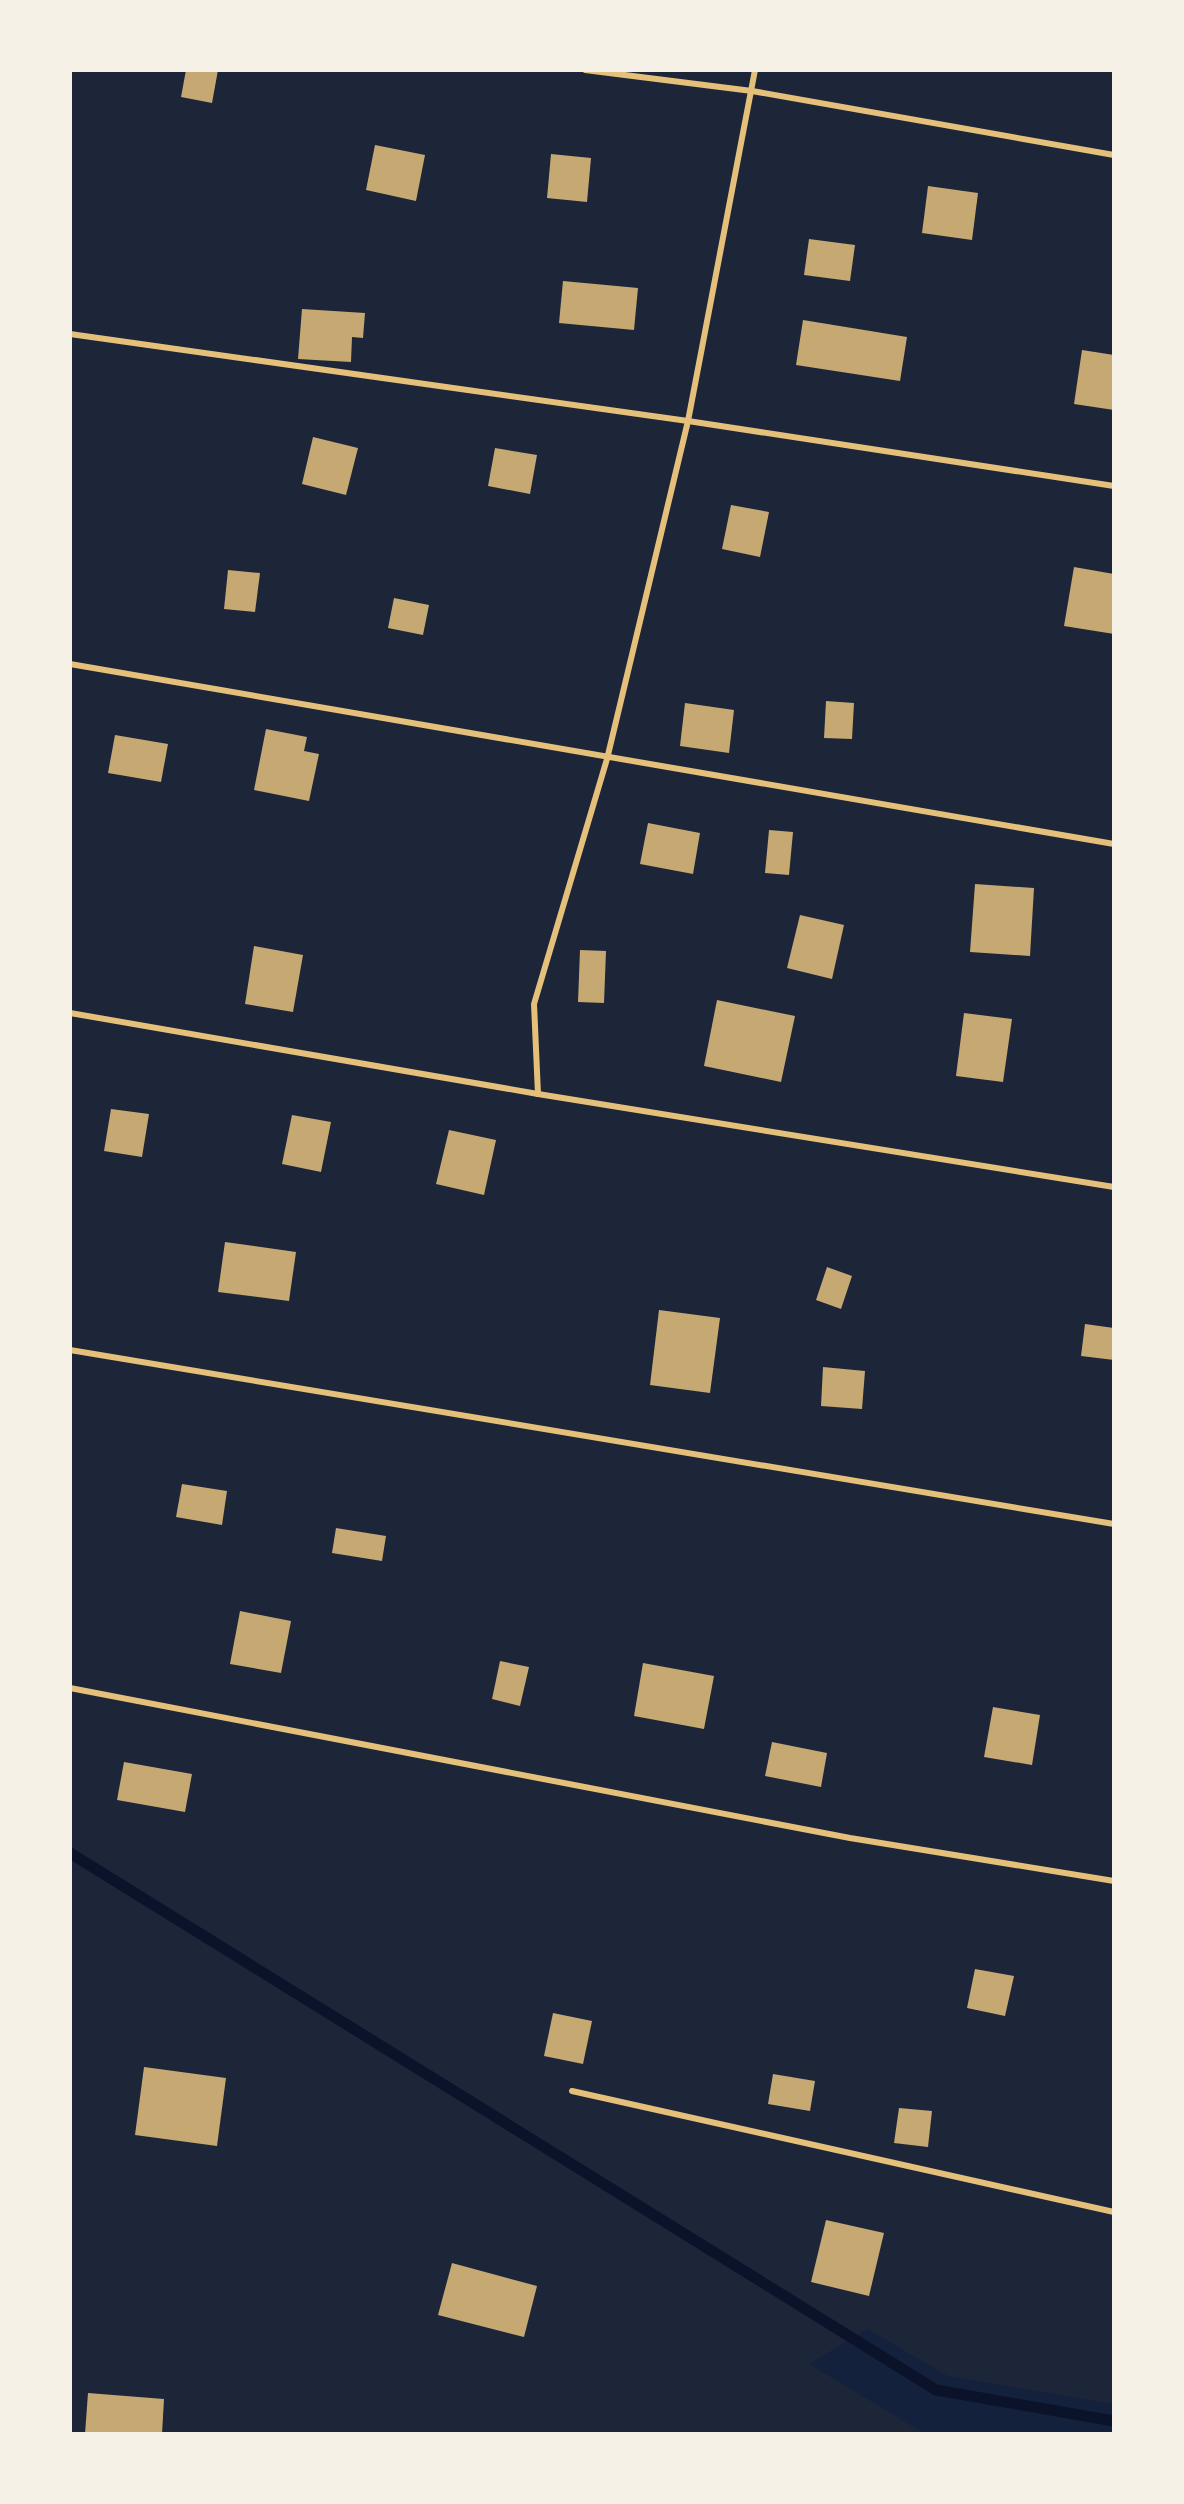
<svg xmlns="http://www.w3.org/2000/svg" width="1184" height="2504" font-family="'Golos Text',sans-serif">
<rect width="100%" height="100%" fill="#14213d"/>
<!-- green -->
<path fill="#1d2539" d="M70,70H1114V2404L948,2376L867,2329L809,2364L922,2432L934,2434H70Z"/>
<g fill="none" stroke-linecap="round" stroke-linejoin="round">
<!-- stream -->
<path stroke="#0b132b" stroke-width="11" d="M70,1853L936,2390L1114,2421"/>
</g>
<!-- building -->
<g fill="#c6a872">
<path d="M186,70H218L212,103L181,97Z"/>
<path d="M375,145L425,155L416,201L366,190Z"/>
<path d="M551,154L591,158L587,202L547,198Z"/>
<path d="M928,186L978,193L972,240L922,233Z"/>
<path d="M809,239L855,245L850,281L804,275Z"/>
<path d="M563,281L638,288L634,330L559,323Z"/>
<path d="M302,309L365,313L363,338L352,337L351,362L298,359Z"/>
<path d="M803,320L907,337L900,381L796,365Z"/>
<path d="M1082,350L1114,355V410L1074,404Z"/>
<path d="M313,437L358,448L346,495L302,484Z"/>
<path d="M495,448L537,455L530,494L488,486Z"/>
<path d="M731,505L769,512L760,557L722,549Z"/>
<path d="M1074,567L1114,574V634L1064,626Z"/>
<path d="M228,570L260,573L255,612L224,609Z"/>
<path d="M394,598L429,605L423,635L388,628Z"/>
<path d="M826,701L854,703L852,739L824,738Z"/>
<path d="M685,703L734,710L729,753L680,746Z"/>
<path d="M266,729L307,737L304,751L319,754L309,801L254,790Z"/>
<path d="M115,735L168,744L161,782L108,773Z"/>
<path d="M648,823L700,833L693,874L640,864Z"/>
<path d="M769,830L793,832L789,875L765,873Z"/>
<path d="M975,884L1034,888L1030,956L970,952Z"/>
<path d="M800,915L844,925L832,979L787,968Z"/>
<path d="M254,946L303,955L293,1012L245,1004Z"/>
<path d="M580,950L606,951L604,1003L578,1002Z"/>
<path d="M717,1000L795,1016L781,1082L704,1066Z"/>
<path d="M964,1013L1012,1019L1003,1082L956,1076Z"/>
<path d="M111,1109L149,1114L142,1157L104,1151Z"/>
<path d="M292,1115L331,1122L321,1172L282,1164Z"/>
<path d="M449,1130L496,1140L484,1195L436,1184Z"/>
<path d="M225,1242L296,1252L289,1301L218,1292Z"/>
<path d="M827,1267L852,1276L841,1309L816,1300Z"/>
<path d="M659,1310L720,1318L710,1393L650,1385Z"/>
<path d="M1085,1324L1114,1328V1360L1081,1356Z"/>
<path d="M823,1367L865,1371L862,1409L821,1406Z"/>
<path d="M182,1484L227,1491L222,1525L176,1517Z"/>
<path d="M336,1528L386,1536L382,1561L332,1553Z"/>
<path d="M240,1611L291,1621L281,1673L230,1664Z"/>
<path d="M500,1661L529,1667L520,1706L492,1699Z"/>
<path d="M643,1663L714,1676L704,1729L634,1716Z"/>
<path d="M993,1707L1040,1715L1032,1765L984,1757Z"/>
<path d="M772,1742L827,1753L821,1787L765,1776Z"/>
<path d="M124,1762L192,1774L185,1812L117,1800Z"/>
<path d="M975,1969L1014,1976L1005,2016L967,2008Z"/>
<path d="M553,2013L592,2021L583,2064L544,2056Z"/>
<path d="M144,2067L226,2078L217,2146L135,2135Z"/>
<path d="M773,2074L815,2081L810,2111L768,2104Z"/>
<path d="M899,2108L932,2111L928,2147L894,2143Z"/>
<path d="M826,2220L884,2233L869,2296L811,2282Z"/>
<path d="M452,2263L537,2286L524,2337L438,2315Z"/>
<path d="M88,2393L164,2399L162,2434H85Z"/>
</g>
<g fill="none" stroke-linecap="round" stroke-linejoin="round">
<!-- service -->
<g stroke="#e5c07b" stroke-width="6">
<path d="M585,70L752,91L1114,155"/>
<path d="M70,334L688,421L1114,486"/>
<path d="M70,664L1114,844"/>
<path d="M70,1013L538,1094L1114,1187"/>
<path d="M538,1094L534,1004L607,759L688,421L755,70"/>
<path d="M70,1350L1114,1524"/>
<path d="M70,1688L850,1838L1114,1881"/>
<path d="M572,2091L1114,2212"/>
</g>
</g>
<!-- border -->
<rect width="1184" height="2504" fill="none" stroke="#f6f1e7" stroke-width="144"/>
</svg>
